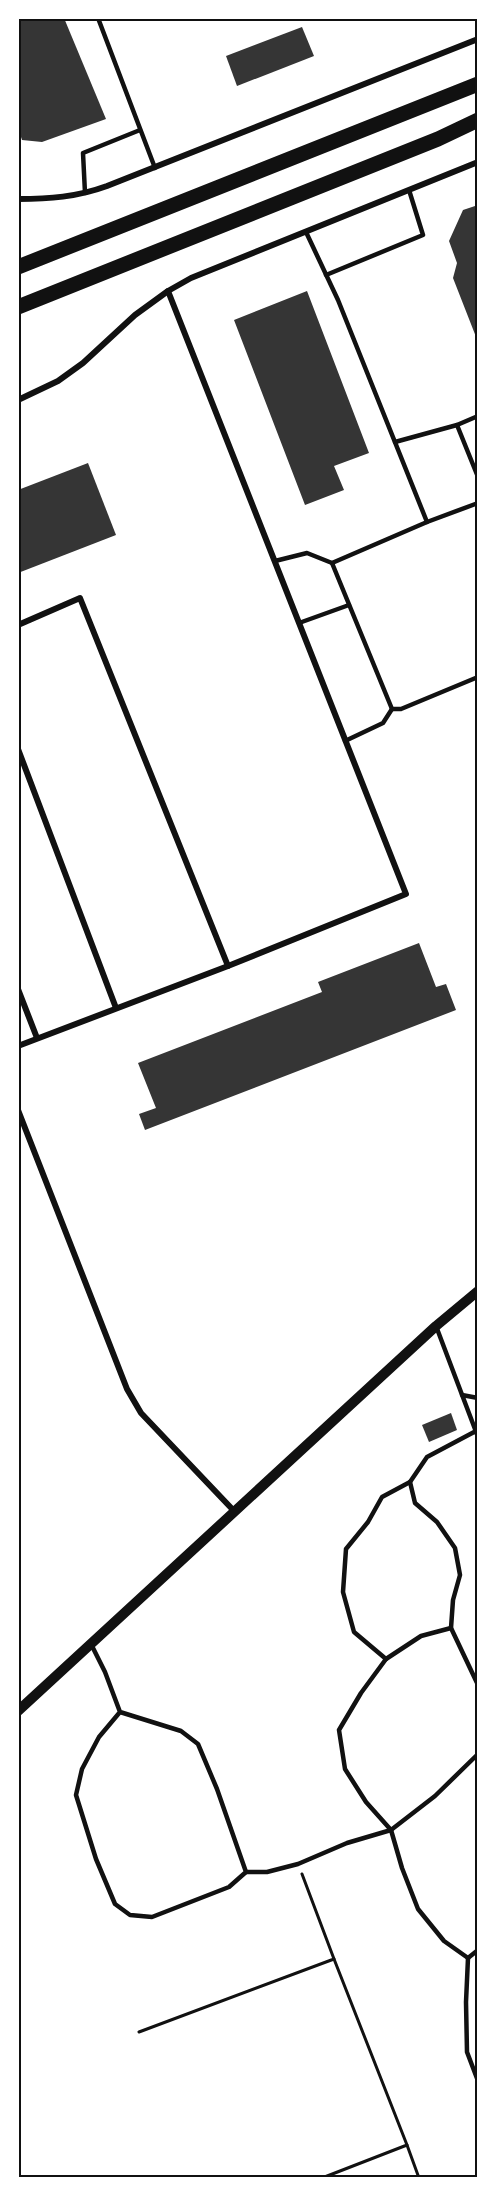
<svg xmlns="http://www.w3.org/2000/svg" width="496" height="2196" font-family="'Golos Text',sans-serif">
<rect width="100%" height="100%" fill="#fff"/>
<!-- building -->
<g fill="#353535">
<path d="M18,18H64L106,119L42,142L22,140L18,128Z"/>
<path d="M302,27L314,56L237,86L226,56Z"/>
<path d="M478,205V342L453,278L457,263L449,241L463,210Z"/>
<path d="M307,291L369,453L334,466L344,490L305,505L234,320Z"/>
<path d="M88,463L116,535L18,573V490Z"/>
<path d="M419,943L436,987L446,984L456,1010L145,1130L139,1114L156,1108L138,1063L322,992L318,982Z"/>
<path d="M451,1413L457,1430L429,1442L422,1425Z"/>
</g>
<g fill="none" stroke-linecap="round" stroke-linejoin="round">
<!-- path -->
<g stroke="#111" stroke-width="3">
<path d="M139,2032L334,1959L302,1874"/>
<path d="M407,2145L419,2178"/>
<path d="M322,2178L407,2145L334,1959"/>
</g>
<!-- service -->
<g stroke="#111" stroke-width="4.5">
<path d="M98,18L155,168"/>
<path d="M85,193L83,153L140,130"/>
<path d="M306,232L338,300L427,522L332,563L392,709H401L478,677"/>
<path d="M326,275L423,235L409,190"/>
<path d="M478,416L457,425L478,477"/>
<path d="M395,442L457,425"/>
<path d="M427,522L478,503"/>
<path d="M275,561L307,553L332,563"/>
<path d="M299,623L349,605"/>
<path d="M345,741L383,723L392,709"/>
<path d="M436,1326L478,1437"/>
<path d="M462,1395L478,1398"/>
<path d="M476,1431L427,1457L410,1482L415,1503L437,1522L455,1548L460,1575L453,1600L451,1628L478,1685"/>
<path d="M451,1628L421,1636L386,1659L361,1693L339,1730L345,1769L366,1802L391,1830L402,1868L418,1909L444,1941L468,1958L478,1950"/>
<path d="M91,1644L105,1672L120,1712L99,1737L82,1769L76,1795L96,1859L115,1904L130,1915L152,1917L229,1887L246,1872L217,1789L198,1744L181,1731L120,1712"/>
<path d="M386,1659L354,1632L343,1592L346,1549L368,1522L382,1497L410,1482"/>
<path d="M246,1872H267L298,1864L347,1843L391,1830L435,1796L478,1754"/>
<path d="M468,1958L466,2002L467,2052L478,2081"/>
</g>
<!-- minor -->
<g stroke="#111" stroke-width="6">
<path d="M18,199C49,199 77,197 107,186L478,39"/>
<path d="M18,400L58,381L83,363L135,315L168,291L191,278L478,162"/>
<path d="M18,625L80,598L228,966"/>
<path d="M18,749L116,1008"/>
<path d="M18,989L37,1038"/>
<path d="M18,1046L228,966L406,894L168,291"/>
<path d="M18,1110L127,1389L141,1413L235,1512"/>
</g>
<!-- tertiary -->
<path stroke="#111" stroke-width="10" d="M18,1711L436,1326L478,1291"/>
<!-- primary -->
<g stroke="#111" stroke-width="15">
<path d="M18,267L478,84"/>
<path d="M18,307L438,139L478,120"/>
</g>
</g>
<!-- border -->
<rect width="496" height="2196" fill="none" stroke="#ffffff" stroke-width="39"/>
<rect x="20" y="20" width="456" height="2156" fill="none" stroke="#111" stroke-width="2"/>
</svg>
